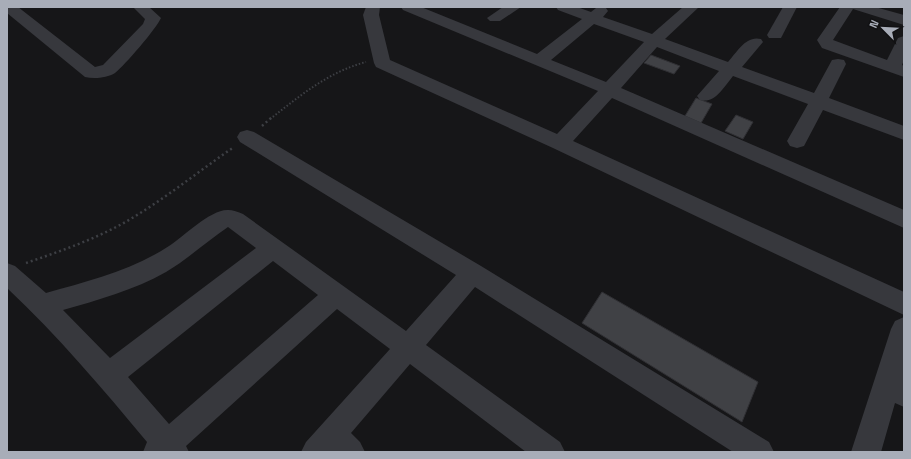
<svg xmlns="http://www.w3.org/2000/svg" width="911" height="459" font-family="'Space Grotesk',sans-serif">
<rect width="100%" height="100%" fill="#161618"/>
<!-- building -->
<g fill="#404145" stroke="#303034">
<path d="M651,55L680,66L674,74L644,63Z"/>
<path d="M696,98L712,104L701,123L685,116Z"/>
<path d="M736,115L753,122L743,139L725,131Z"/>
<path d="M602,292L758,382L742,422L582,323Z"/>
</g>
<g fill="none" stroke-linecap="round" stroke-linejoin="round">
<!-- path-far1 -->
<path stroke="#3d3f44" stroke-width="2" stroke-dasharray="1.5 2" stroke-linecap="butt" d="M270,119C300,96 328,72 366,62"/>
<!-- path -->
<g stroke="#3d3f44" stroke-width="2.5" stroke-dasharray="2 3" stroke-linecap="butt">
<path d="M262,126L271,118"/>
<path d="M26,263C58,252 90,241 120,225C160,203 196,173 234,147"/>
</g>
<!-- minor -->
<g fill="#37383d" fill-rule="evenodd">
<path d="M7,7H18L95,67L103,65L143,24L145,19L133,7H149L161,18C156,29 125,65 115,73C107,78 94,79 85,77L7,13Z"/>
<path d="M366,7H380L379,15L390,60L557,134L598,91L403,10L401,7H421L537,54L582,19L558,10L556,7H577L591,12L596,8H606L608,11L603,17L652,34L683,7H699L665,39L728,62C737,52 746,35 761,39L763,42L742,67L814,93L832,60L838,59L844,60L846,64L829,98L904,126V140L823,110L804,146L797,148L790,146L787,141L808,104L733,76C724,87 715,104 700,100L697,96L719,71L657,47L621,88L904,210V228L612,98L573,141L904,292V315L553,148L376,67L374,63L363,15ZM594,24L644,42L606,82L551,60Z"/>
<path d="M503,7H521L500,21H490L487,18Z"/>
<path d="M783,7H797L781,38H769L767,35Z"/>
<path d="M840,7H875L904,15V25L853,9L833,40L887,60L898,38L904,36V60L902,65L904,66V77L822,48L817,40Z"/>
<path d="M247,130L254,132L481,266L769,442L774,452H733L475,287L426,345L560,442L565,452H526L410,364L351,433L360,442L365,452H301L306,442L390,349L337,309L186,446L189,452H143L147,442C103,389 58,336 7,288V263L15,266L46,293C88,281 131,271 169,246C183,237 211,209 228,210C233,210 238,212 243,214L406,331L456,275L240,142L237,137L240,132ZM228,227L256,248L110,358L63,310C98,300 134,290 166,272C188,259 207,241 228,227ZM273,261L318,295L169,424L128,377Z"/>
<path d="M904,317V407L895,403L881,452H851L891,329L895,321Z"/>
</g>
</g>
<!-- border -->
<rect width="911" height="459" fill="none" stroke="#a8adb8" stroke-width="16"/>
<!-- north arrow -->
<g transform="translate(883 28) rotate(294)" stroke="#111113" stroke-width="3" paint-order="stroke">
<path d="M0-3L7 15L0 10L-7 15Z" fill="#a8adb8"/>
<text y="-6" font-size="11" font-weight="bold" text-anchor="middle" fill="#a8adb8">N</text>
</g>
</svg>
